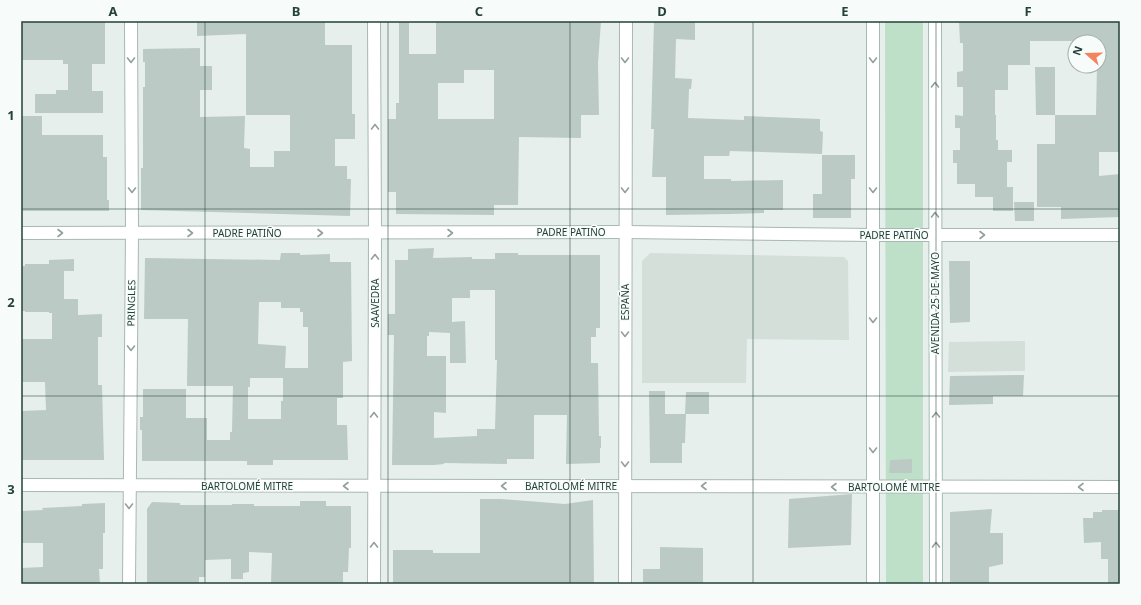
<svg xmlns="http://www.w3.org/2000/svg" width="1141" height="605" font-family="'Noto Sans',sans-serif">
<rect width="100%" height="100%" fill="#e6efeb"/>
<!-- built -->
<g fill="#d4dfda">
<path d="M650,253L844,257L848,261L849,340L747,339L746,383H642V261Z"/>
<path d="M1025,341V371L948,372L949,342Z"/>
</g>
<!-- green -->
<path fill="#bfe0c8" d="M885,21H923V584H886Z"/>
<!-- building -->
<g fill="#bbcac4" fill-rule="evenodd">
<path d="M25,21H105V64H92V91H103V113H35V94H56V90H68V64H63V60H21V22H25Z"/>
<path d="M197,21H325V45H352V114H355V139H335V166H347V179H351L350,216L141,210V168H143V87H145V62H143V49L200,48V66H212V90H200V117L245,116L244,148L250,149V167H274V151H290V115H246V34L197,36Z"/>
<path d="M399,21H409V54H436V21H601L598,63L599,115H581V138L519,137L518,205H494V215L396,214V192H388V119H396V103H399ZM464,70H494V119H438V83H464Z"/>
<path d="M654,21H695V40L676,39L675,78L692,79L691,89H689L688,118L744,120V116L820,119V131L823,132L822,154L730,151L729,156H704V179H731V181L783,180V210H764V213L731,214L666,215V177H652L654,129H651Z"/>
<path d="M959,21H1120V152H1099V176L1120,174V217L1061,219V207H1037V144H1055V115H1096L1097,66H1099V42H1097V41H1030V65H1008V90H995V115H996V140H998V150H1012V162H1007V187H1013V211H993V197H975V184H957V163H953V150H960V128H955V115L963,116V87H957V72L963,71V43H960Z"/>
<path d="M1035,67H1055V115H1036Z"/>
<path d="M21,116H42V135H103V157H107V200H109V211H21Z"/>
<path d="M822,155H855V179H851V218H813V194H822Z"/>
<path d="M1014,202H1034V221H1015Z"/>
<path d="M434,248L433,258L472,257V259H495V253H518V255H600V328H596V337H591V363H598L599,436H601V448H600V463L566,464L567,415H534V459H507V464L444,463V464L434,465H392L394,335H388V314H395V260H408V249ZM470,290H495V360H497L495,429H477V436L434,438V412L446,413V356H427V336H429V332L450,333V363H466L465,321L452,322V298H470Z"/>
<path d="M281,253H300V255L330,254V262H351L352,361L343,362V398H337V425H347L348,460H273V465H247V461H142V430H140V417H143V389H186V418H207V440H230V432H232L233,386H187L188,319H144L145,258L280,260ZM259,302H281V308H300V312H303V327H308V368H285L286,346L258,344ZM250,378H283V401H281V419H248V387H250Z"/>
<path d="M74,259V271H64V299H78V315L102,314V337H98V385H102L104,460H21V411L46,410L45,382H21V339H52V313H49V312H25V311H21V266H25V264H49V260Z"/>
<path d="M949,261H970V322L950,323Z"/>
<path d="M1024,375L1023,396H993V404L949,405L950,376Z"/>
<path d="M649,391H665V414H685L686,392H709V414H686L685,443H682V463H650Z"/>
<path d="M912,459V473H889L890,460Z"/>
<path d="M852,494L851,545L788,548L789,499Z"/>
<path d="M480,499H501L565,504L593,500L594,584H393V550H433V553H480Z"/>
<path d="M300,501H326V506H351V548H349L348,572H343V584L271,583L272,553L249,552V572L243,573V579H231V559L205,560V577H199V584H147V509L152,502L180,503V505H232V504H254V506H300Z"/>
<path d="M105,503V533H103V569H99L100,584H21V568L43,567V543H21V511L43,510L42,508L82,506V504Z"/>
<path d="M992,509L990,533H1003V564L989,567V584H950V512Z"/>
<path d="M1102,510H1120V584H1108V559H1101V542L1084,543L1083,518H1093V512H1102Z"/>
<path d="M660,547L703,548V584H643V569H660Z"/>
</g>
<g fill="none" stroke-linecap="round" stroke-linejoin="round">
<!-- street casing -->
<g stroke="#a8b8b2" stroke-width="14">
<g id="street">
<path d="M21,233L625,232L873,235H1120"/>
<path d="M21,485L1120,487"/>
<path d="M129,584L132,233L131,21"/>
<path d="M374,584L375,233L374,21"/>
<path d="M625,584L626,21"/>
</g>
</g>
<!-- secondary casing -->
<g stroke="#a4bbb3" stroke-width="14">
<g id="secondary">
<path d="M935,21L936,584"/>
<path d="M873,584V21"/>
</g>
</g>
<!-- street -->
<use href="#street" stroke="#fff" stroke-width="12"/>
<!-- secondary -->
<use href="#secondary" stroke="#fff" stroke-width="12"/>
</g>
<!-- one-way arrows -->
<defs><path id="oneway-chevron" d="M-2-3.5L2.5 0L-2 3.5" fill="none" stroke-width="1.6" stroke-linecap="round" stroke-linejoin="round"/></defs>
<g stroke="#92a09c">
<use href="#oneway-chevron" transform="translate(131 60) rotate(90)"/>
<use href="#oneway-chevron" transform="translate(625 60) rotate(90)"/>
<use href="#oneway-chevron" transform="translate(873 60) rotate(90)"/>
<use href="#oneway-chevron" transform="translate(935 85) rotate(-90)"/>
<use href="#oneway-chevron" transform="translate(375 127) rotate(-90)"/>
<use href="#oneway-chevron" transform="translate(132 190) rotate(90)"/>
<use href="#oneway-chevron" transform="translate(625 190) rotate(90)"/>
<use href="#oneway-chevron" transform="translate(873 190) rotate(90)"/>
<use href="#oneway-chevron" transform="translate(935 215) rotate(-90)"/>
<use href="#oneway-chevron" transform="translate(60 233)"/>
<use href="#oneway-chevron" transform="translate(190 233)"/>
<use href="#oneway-chevron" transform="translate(320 233)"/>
<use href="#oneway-chevron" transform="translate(450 233)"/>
<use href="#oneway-chevron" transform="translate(982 235)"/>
<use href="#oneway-chevron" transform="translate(375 257) rotate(-90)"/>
<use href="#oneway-chevron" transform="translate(873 320) rotate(90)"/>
<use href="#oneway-chevron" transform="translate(625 334) rotate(90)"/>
<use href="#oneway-chevron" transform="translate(131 348) rotate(91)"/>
<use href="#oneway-chevron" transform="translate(374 415) rotate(-90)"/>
<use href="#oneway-chevron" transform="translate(936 415) rotate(-90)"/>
<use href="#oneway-chevron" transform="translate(873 450) rotate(90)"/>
<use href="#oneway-chevron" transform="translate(625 464) rotate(90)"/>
<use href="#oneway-chevron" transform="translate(346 486) rotate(-180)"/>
<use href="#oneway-chevron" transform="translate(504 486) rotate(-180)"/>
<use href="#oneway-chevron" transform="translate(704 486) rotate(-180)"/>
<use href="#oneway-chevron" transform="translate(834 487) rotate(-180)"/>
<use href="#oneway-chevron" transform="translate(1081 487) rotate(-180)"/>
<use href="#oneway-chevron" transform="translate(129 506) rotate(90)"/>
<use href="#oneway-chevron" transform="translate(374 545) rotate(-90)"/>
<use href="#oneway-chevron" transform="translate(936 545) rotate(-90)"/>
</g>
<!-- grid -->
<path fill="none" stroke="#24423a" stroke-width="1" stroke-opacity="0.55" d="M205,21V584M388,21V584M570,21V584M753,21V584M936,21V584M21,209H1120M21,396H1120"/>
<g text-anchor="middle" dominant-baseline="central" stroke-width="3" stroke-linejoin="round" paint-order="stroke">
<!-- street labels -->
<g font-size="10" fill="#24423a" stroke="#f7fbf9">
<text x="571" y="232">PADRE PATIÑO</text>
<text x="247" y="233">PADRE PATIÑO</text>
<text x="894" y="235">PADRE PATIÑO</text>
<text transform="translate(625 302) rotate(-90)">ESPAÑA</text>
<text transform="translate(131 303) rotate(-89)">PRINGLES</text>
<text transform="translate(375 303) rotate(-90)">SAAVEDRA</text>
<text transform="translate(935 303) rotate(-90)">AVENIDA 25 DE MAYO</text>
<text x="247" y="486">BARTOLOMÉ MITRE</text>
<text x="571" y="486">BARTOLOMÉ MITRE</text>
<text x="894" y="487">BARTOLOMÉ MITRE</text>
</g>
</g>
<!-- border -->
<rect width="1141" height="605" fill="none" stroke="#f7fbf9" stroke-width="44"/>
<!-- north arrow -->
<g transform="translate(1087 54) rotate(290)"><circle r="19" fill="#f7fbf9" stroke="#a3b1ad"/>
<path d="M0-3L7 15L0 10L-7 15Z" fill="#f4845f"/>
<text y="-6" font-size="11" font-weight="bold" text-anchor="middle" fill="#24423a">N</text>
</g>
<rect x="22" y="22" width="1097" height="561" fill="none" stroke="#24423a" stroke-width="1.5"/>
<g font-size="13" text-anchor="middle" font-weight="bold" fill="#24423a">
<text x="113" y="16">A</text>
<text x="296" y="16">B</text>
<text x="479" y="16">C</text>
<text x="662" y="16">D</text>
<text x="845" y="16">E</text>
<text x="1028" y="16">F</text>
<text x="11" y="120">1</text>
<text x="11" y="307">2</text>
<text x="11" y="494">3</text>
</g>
</svg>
